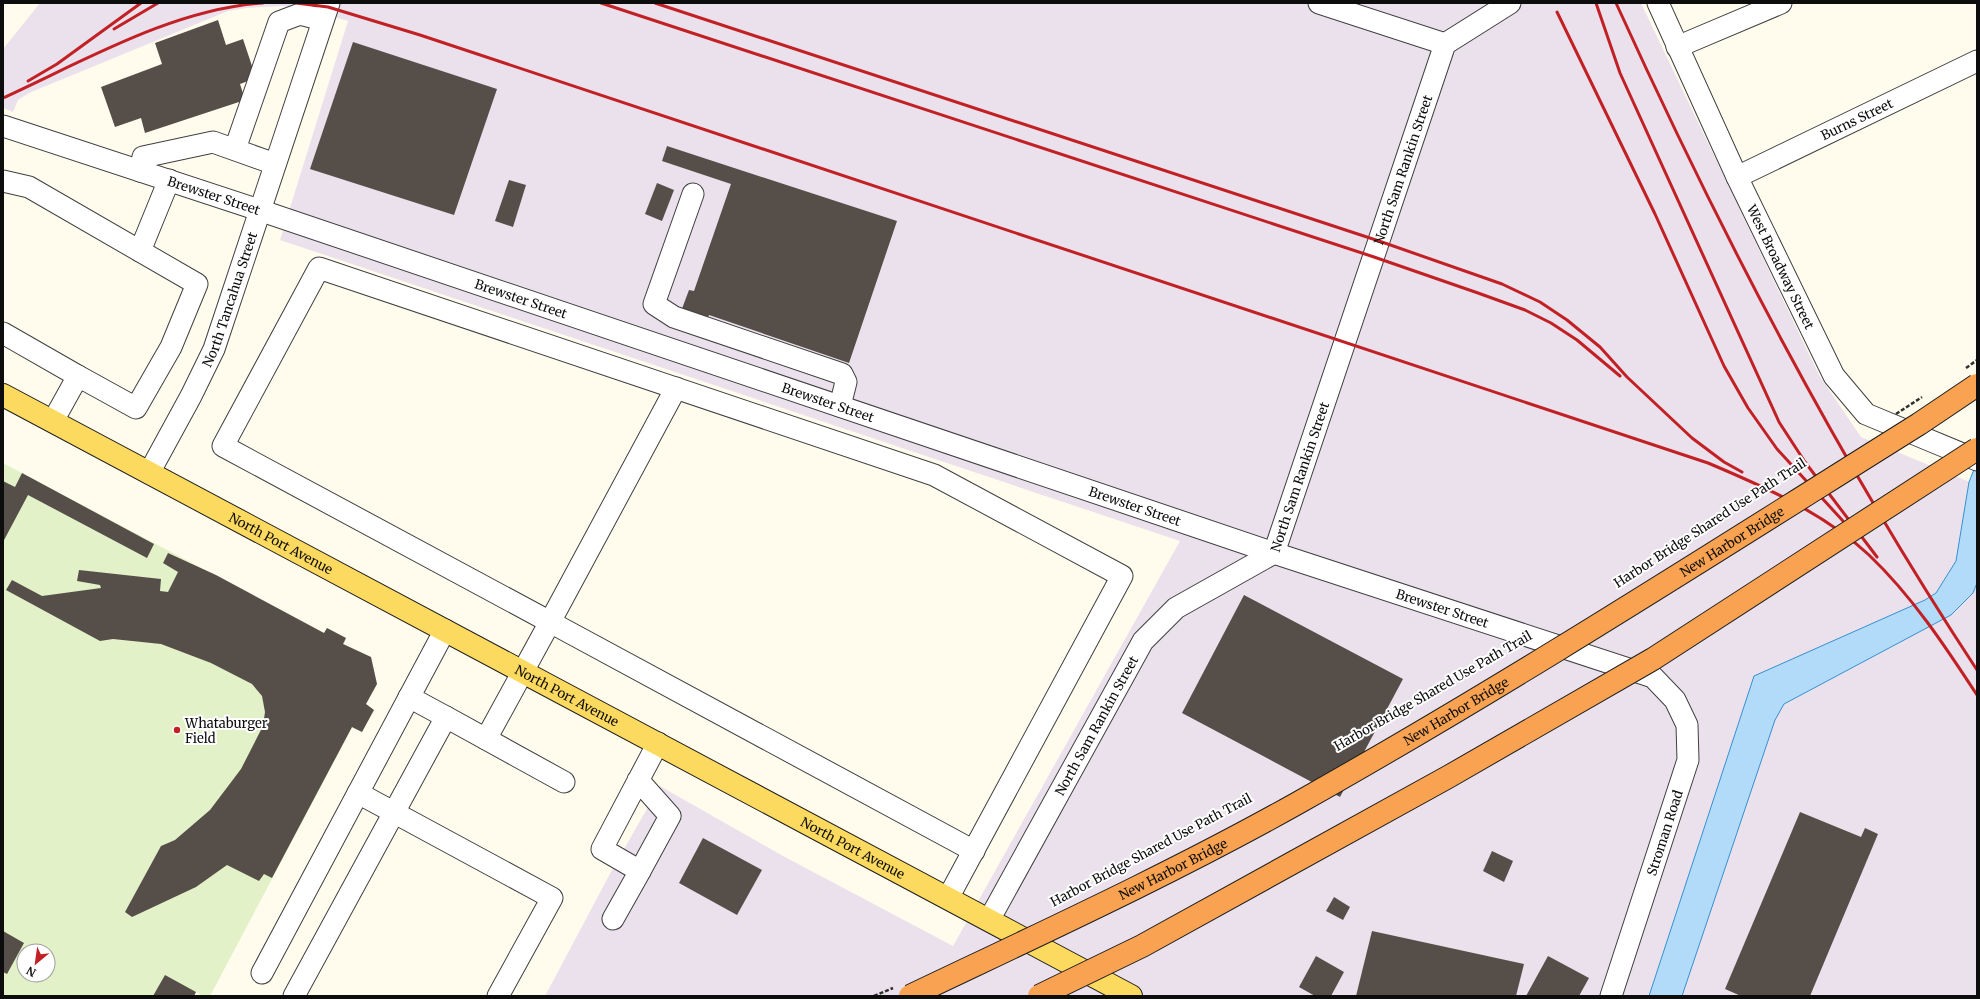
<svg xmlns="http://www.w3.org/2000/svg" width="1980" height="999" font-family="Merriweather,serif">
<rect width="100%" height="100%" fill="#fffced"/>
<!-- industrial -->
<path fill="#ebe1ec" d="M40,3H1641L1819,375L1861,437L1977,485V996H545L612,870L660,786L783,856L953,946L1180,541L280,240L348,21L300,7L283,6L246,8L228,11L29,93L18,100L13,112L3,108V49Z"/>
<!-- pitch -->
<path fill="#e2f1c8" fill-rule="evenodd" d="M3,463L324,633L327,628L346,638L344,644L371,657L377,684L366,704L374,710L362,732L352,728L210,996H202L196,992L194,996H3ZM24,951H48V975H24Z"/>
<!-- water -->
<path fill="#b1dbf8" stroke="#358fd1" d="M1977,462V583L1973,593L1951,615L1784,704L1775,720L1682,996H1649L1754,676L1925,600L1936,593L1956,561L1969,482Z"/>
<!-- building -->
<g fill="#564f49">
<path d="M218,20L226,45L243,39L256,78L240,84L245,100L145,133L141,118L115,127L101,87L162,64L155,43Z"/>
<path d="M353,42L497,89L454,215L310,169Z"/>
<path d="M667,146L897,221L849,363L709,315L706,323L680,314L689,290L694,291L731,184L662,161Z"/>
<path d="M509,180L526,185L513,227L495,221Z"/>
<path d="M657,183L674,190L662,221L645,214Z"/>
<path d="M22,473L154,544L147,558L28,495L3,542V481L15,487Z"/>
<path d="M168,553L216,575L324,633L327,628L346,638L343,644L371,657L377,684L366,704L374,710L362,732L352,727L272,878L264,874L259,881L227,865L196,887L132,917L125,912L161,846L175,840L210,810L241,769L263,726L265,712L262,696L252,684L211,663L161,644L113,639L100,641L6,590L12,580L42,596L101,588L100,585L77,581L79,570L161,579L160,591L168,592L178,572L163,563Z"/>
<path d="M1244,595L1403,679L1340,797L1182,713Z"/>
<path d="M1800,812L1861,837L1865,828L1878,834L1810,996H1741L1725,989Z"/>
<path d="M703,838L762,870L737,915L679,883Z"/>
<path d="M1492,851L1513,861L1504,882L1483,871Z"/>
<path d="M1334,897L1350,907L1343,920L1326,911Z"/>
<path d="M3,931L24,943L7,974L3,972Z"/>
<path d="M1372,931L1524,964L1516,996H1356Z"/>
<path d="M1316,956L1344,972L1331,996H1315L1299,987Z"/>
<path d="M1548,956L1589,978L1579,996H1526Z"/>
<path d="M165,975L196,992L194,996H153Z"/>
</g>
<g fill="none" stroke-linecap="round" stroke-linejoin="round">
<!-- minor casing -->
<g stroke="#404040" stroke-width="23">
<g id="minor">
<path d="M1319,3L1445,44"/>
<path id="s1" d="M1658,3L1737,177L1834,376L1866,414L1977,460"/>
<path d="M1677,47L1781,3"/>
<path id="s2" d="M3,126L259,210L1274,553L1653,677L1675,700L1687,725L1688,760L1611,996"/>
<path d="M235,149L279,22L300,14L323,20"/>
<path d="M140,171L143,157L213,142L275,164"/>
<path id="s3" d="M1737,177L1977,61"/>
<path d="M3,181L29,187L197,284L171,347L136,408L78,376L53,421"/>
<path d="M693,194L654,304L674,317L842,374L846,382L840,406"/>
<path d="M140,251L169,180"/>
<path d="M3,333L78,376"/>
<path d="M676,388L550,622L974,851"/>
<path id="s4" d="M149,473L191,396L214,349L329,3"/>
<path d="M409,697L446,717"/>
<path d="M486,739L550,622L223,446L319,268L934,475L1122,576L948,898"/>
<path d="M638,780L670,816L640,871L602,849L658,743"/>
<path d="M358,793L552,898L498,996"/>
<path d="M613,919L640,871"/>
<path id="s5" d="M989,920L1143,641L1176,608L1274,553L1445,44L1510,3"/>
<path d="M262,973L445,630"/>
<path d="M294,996L446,717L564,782"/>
</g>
</g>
<!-- major casing -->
<g stroke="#1e1e1e" stroke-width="24">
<g id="major">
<path id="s6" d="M3,395L1131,996"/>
</g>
</g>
<!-- minor -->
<use href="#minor" stroke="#fff" stroke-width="21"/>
<!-- major -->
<use href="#major" stroke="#fcda60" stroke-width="22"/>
<!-- rail -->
<g stroke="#c12125" stroke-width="3">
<path d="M296,3L328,7L420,35L1708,463C1765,487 1824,513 1869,555C1912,596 1945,646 1977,695"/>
<path d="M601,3L1374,257L1478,293L1525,310L1551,323L1577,340L1620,376"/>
<path d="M655,3L1379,241L1502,284L1540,302L1567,320L1600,347L1627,377L1692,438L1724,462L1742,472"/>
<path d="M1596,3L1620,73L1779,422L1805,462L1877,557"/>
<path d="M1616,3C1721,234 1837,457 1977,670"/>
<path d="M1557,12L1655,214L1724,366L1748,408L1777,449L1843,521"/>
<path d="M114,29L158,3"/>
<path d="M28,81L57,64L141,3"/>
<path d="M3,98C84,61 173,9 263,3"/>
</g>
<!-- highway-bridge casing -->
<g stroke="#1e1e1e" stroke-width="24" stroke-linecap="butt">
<g id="highway-bridge">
<path id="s7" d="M910,996C1040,934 1171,874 1296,804C1508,685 1713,553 1919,424L1977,385"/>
<path d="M1039,996L1142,946L1448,777L1653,659L1977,449"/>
</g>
</g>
<!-- path-bridge -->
<g stroke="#2f2f2f" stroke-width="2.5" stroke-dasharray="4 2" stroke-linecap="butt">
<path d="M1966,368L1977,360"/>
<path d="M1896,414L1922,397"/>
<path d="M874,996L893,988"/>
</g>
<!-- highway-bridge -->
<use href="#highway-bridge" stroke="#f8a252" stroke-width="22"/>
</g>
<!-- markers -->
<circle fill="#c12125" stroke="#fff" stroke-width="1.5" cx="177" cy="730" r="4"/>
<g text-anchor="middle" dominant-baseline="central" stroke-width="4" stroke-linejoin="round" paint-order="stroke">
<!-- street labels -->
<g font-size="13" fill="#0d0d0d" stroke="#fff">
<text stroke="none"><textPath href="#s3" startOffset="133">Burns Street</textPath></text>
<text stroke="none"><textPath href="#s5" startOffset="882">North Sam Rankin Street</textPath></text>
<text stroke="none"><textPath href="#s2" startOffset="222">Brewster Street</textPath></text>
<text stroke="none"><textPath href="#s1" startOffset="291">West Broadway Street</textPath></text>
<text stroke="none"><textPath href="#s2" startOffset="546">Brewster Street</textPath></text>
<text stroke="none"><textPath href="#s4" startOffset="192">North Tancahua Street</textPath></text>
<text stroke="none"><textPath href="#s2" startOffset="870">Brewster Street</textPath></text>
<text stroke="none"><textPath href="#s5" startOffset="558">North Sam Rankin Street</textPath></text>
<text stroke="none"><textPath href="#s2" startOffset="1194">Brewster Street</textPath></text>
<text transform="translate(1710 523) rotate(-33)">Harbor Bridge Shared Use Path Trail</text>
<text stroke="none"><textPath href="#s7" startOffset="940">New Harbor Bridge</textPath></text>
<text stroke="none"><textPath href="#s6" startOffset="315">North Port Avenue</textPath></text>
<text stroke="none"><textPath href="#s2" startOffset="1518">Brewster Street</textPath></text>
<text transform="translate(1433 691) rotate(-30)">Harbor Bridge Shared Use Path Trail</text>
<text stroke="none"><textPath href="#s6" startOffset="639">North Port Avenue</textPath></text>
<text stroke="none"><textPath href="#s7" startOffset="616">New Harbor Bridge</textPath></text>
<text stroke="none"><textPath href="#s5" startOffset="222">North Sam Rankin Street</textPath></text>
<text transform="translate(1665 833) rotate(-72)">Stroman Road</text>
<text stroke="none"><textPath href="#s6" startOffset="963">North Port Avenue</textPath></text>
<text transform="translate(1151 850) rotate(-28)">Harbor Bridge Shared Use Path Trail</text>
<text stroke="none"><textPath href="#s7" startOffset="292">New Harbor Bridge</textPath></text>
</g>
<!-- poi labels -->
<g font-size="13" fill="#0d0d0d" stroke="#fff" text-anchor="start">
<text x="185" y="723">Whataburger<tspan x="185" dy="15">Field</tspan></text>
</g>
</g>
<!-- border -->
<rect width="1980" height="999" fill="none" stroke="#0d0d0d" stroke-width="8"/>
<!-- north arrow -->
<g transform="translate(36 963) rotate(209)"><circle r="19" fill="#ffffff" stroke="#9e9e9e"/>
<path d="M0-3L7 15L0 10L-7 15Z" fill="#c12125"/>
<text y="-6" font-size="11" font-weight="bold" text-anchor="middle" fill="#0d0d0d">N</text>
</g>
</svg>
